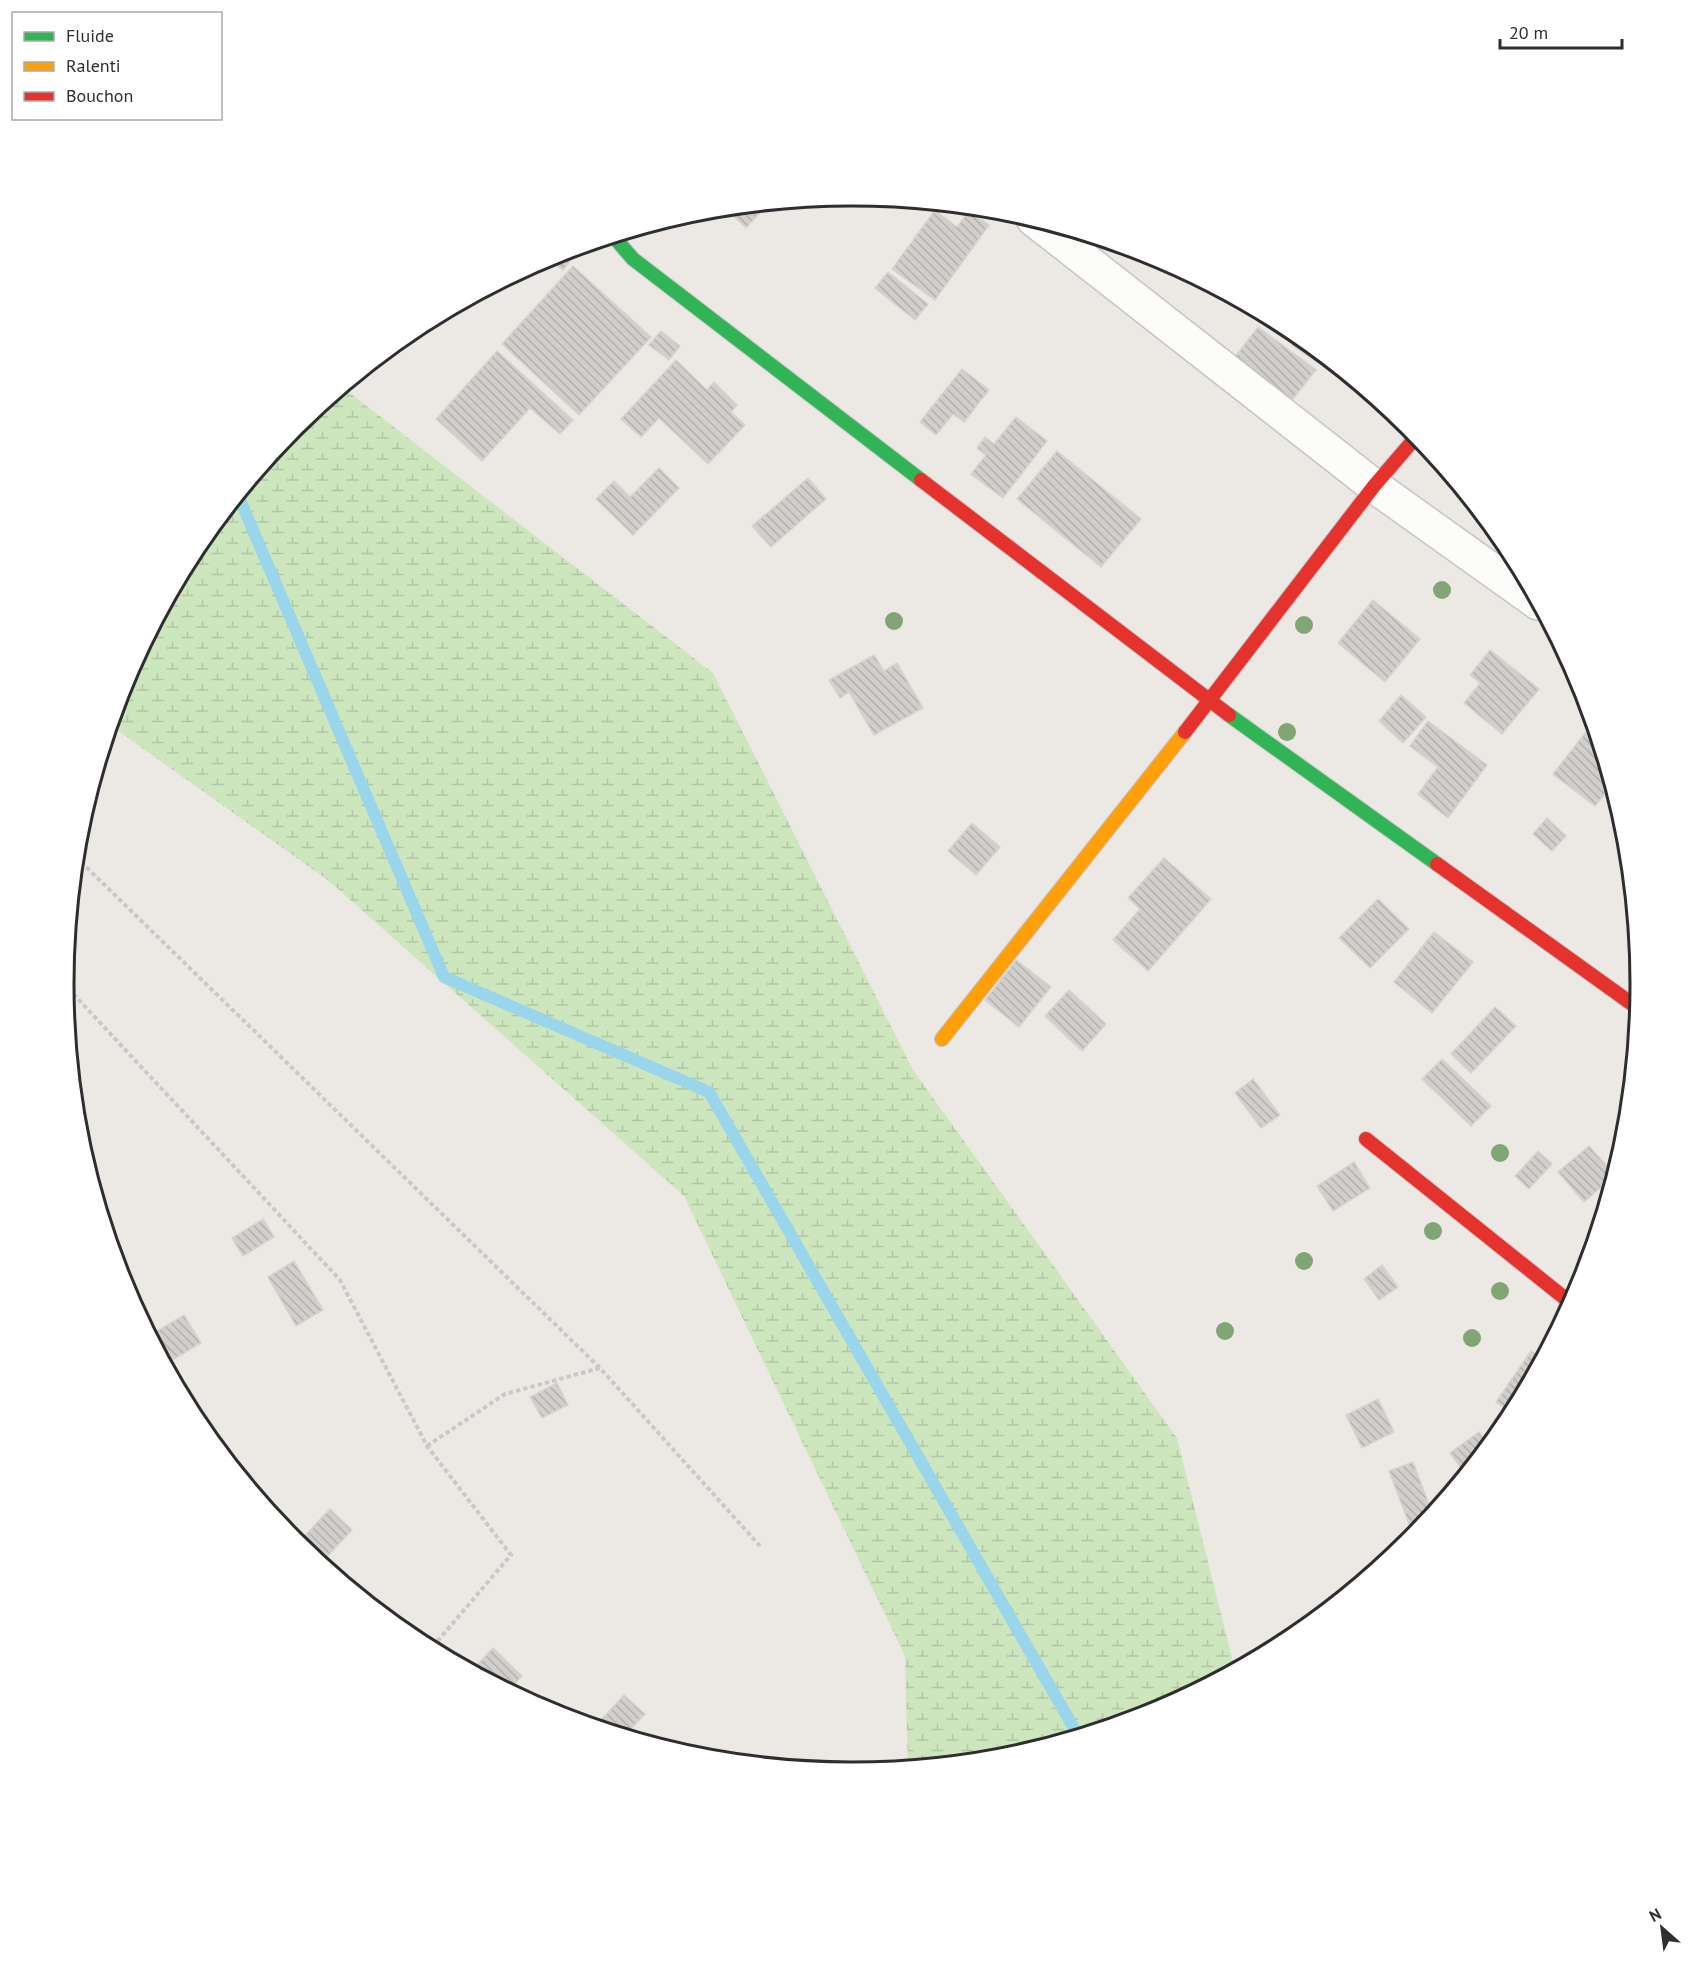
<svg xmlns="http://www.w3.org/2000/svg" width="1704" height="1970" font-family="'PT Sans',sans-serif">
<defs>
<pattern id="wetland-marsh" width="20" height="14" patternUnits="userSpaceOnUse" patternTransform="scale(1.5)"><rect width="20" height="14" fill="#cee6be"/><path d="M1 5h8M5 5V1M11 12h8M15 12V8" fill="none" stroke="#b1c6a4"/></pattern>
<pattern id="building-back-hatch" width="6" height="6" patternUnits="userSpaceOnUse" patternTransform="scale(1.5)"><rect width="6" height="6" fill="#d1cecb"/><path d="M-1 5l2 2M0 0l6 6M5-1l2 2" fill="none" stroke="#b4b1af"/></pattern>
</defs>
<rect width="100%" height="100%" fill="#ece8e4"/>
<!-- wetland -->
<path fill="url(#wetland-marsh)" d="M342,387L713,673L913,1070L1177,1438L1235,1670L1154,1714L1006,1759L908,1769L905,1656L684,1196L329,881L110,725L123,683L196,546L294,427Z"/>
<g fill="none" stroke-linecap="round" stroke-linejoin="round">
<!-- stream -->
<path stroke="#99d6ec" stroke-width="12" d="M238,495L444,977L709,1092L1079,1737"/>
</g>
<!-- building -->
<g fill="url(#building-back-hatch)" stroke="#d7d4d0" stroke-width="1.5">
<path d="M764,205L766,206L746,228L726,209Z"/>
<path d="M935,210L957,227L969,211L989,225L935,300L892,269Z"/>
<path d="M581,247L563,270L547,258L550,256Z"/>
<path d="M573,266L651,337L579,415L502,344Z"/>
<path d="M888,272L928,304L915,320L875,288Z"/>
<path d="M1256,310L1290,329L1284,338L1252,316Z"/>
<path d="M1258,327L1316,370L1288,405L1231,362Z"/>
<path d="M661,331L680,346L669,360L649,345Z"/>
<path d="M1299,336L1372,396L1370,398L1292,345Z"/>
<path d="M497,351L573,420L560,434L530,408L482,461L436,419Z"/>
<path d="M676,360L707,390L714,382L737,405L731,412L745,425L708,464L659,418L641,437L621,419Z"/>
<path d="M962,369L989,390L964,422L953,414L936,435L920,422Z"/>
<path d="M1016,417L1047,441L1003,498L971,474L986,455L977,448L985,437L994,444Z"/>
<path d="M1057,451L1141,519L1101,567L1017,499Z"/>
<path d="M659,468L679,488L633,535L596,499L614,481L630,497Z"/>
<path d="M808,478L826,499L771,547L752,526Z"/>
<path d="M1373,600L1420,639L1385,682L1338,643Z"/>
<path d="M1490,650L1539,689L1502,734L1464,703L1480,683L1470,675Z"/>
<path d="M874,655L884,671L897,663L923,708L874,735L849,692L840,698L829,680Z"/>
<path d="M1401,695L1426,717L1403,743L1379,721Z"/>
<path d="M1428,721L1487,765L1448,818L1418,794L1438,767L1410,746Z"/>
<path d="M1593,723L1612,785L1595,806L1553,774Z"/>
<path d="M1547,818L1566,836L1552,851L1533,834Z"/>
<path d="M972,823L1000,847L976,875L948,851Z"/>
<path d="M1164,858L1211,899L1148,971L1113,940L1140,909L1128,898Z"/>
<path d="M1378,899L1409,929L1370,968L1339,938Z"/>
<path d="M1434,932L1473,962L1432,1013L1394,982Z"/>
<path d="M1016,960L1051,987L1019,1027L985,1000Z"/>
<path d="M1069,990L1106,1024L1082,1051L1045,1016Z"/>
<path d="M1495,1007L1516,1026L1471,1073L1451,1054Z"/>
<path d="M1442,1059L1491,1106L1471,1126L1422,1079Z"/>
<path d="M1253,1079L1280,1115L1261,1128L1235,1093Z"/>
<path d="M1589,1146L1615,1175L1584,1202L1558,1172Z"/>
<path d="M1538,1151L1552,1164L1529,1189L1515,1176Z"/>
<path d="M1354,1162L1370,1188L1333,1211L1317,1186Z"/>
<path d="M263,1219L274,1237L243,1256L232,1238Z"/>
<path d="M294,1261L323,1310L296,1326L268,1277Z"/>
<path d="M1382,1265L1398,1287L1379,1300L1364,1279Z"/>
<path d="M184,1315L201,1343L169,1362L152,1334Z"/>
<path d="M1531,1351L1542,1359L1513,1414L1496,1402Z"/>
<path d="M557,1383L568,1405L542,1418L530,1397Z"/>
<path d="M1378,1399L1394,1432L1362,1448L1346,1415Z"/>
<path d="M1479,1432L1489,1446L1466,1475L1450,1453Z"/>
<path d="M1413,1462L1433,1515L1414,1537L1389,1471Z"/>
<path d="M330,1509L352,1530L320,1564L296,1545Z"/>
<path d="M493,1648L522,1676L508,1691L471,1671Z"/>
<path d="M624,1695L645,1714L624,1736L611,1732L599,1722Z"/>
</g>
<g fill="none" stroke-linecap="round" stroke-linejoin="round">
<!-- street casing -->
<g stroke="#c5c4c5" stroke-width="36">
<path id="street" d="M1033,219L1374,486L1538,603"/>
</g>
<!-- fast casing -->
<g stroke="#c5c4c5" stroke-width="16">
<g id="fast">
<path d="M614,237L633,259L921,480"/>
<path d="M1229,715L1437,864"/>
</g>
</g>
<!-- slow casing -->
<g stroke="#c5c4c5" stroke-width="16">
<path id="slow" d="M942,1039L1185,732"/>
</g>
<!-- jam casing -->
<g stroke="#c5c4c5" stroke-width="16">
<g id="jam">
<path d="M921,480L1229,715"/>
<path d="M1185,732L1374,486L1417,436"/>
<path d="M1437,864L1639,1009"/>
<path d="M1366,1139L1572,1304"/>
</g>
</g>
<!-- path -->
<g stroke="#c9c9c8" stroke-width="4" stroke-dasharray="4.5 3" stroke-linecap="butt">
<path d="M81,862L600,1368L760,1546"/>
<path d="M63,983L340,1280L427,1446L511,1555L430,1650"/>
<path d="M427,1446L505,1394L600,1368"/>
</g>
<!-- street -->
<use href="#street" stroke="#fcfcfb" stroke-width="33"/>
<!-- fast -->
<use href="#fast" stroke="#30b455" stroke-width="14"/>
<!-- slow -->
<use href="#slow" stroke="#ff9f0a" stroke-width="14"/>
<!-- jam -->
<use href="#jam" stroke="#e5322d" stroke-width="14"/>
</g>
<!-- trees -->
<g fill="#82a575">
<circle cx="1442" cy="590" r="9"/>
<circle cx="894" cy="621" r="9"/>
<circle cx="1304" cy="625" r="9"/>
<circle cx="1287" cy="732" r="9"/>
<circle cx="1500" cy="1153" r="9"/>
<circle cx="1433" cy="1231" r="9"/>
<circle cx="1304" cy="1261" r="9"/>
<circle cx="1500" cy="1291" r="9"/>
<circle cx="1225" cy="1331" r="9"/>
<circle cx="1472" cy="1338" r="9"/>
</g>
<!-- crop -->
<path d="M0 0H1704V1970H0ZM74 984a778 778 0 1 1 1556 0a778 778 0 1 1-1556 0Z" fill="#fff" fill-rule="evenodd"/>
<path fill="none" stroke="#2e2e2e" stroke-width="3" d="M74 984a778 778 0 1 1 1556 0a778 778 0 1 1-1556 0Z"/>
<!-- legend -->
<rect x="12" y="12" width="210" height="108" fill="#ffffff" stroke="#ababab" stroke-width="1.5"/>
<rect x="24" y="32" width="30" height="9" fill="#30b455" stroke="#ababab" stroke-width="1.5"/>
<text x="66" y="42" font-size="18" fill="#2e2e2e">Fluide</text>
<rect x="24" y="62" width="30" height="9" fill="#ff9f0a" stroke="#ababab" stroke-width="1.5"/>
<text x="66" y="72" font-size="18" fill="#2e2e2e">Ralenti</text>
<rect x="24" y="92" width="30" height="9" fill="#e5322d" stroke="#ababab" stroke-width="1.5"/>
<text x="66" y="102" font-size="18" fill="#2e2e2e">Bouchon</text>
<!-- north arrow -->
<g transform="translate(1662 1928) rotate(332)" stroke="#ffffff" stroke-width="4.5" paint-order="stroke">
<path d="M0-4.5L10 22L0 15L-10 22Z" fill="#2e2e2e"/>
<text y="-9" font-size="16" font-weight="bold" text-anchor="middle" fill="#2e2e2e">N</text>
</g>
<!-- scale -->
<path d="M1500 39v9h122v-9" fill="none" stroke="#2e2e2e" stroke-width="3"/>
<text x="1509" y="39" font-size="18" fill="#2e2e2e" stroke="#ffffff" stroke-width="4.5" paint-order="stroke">20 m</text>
</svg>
